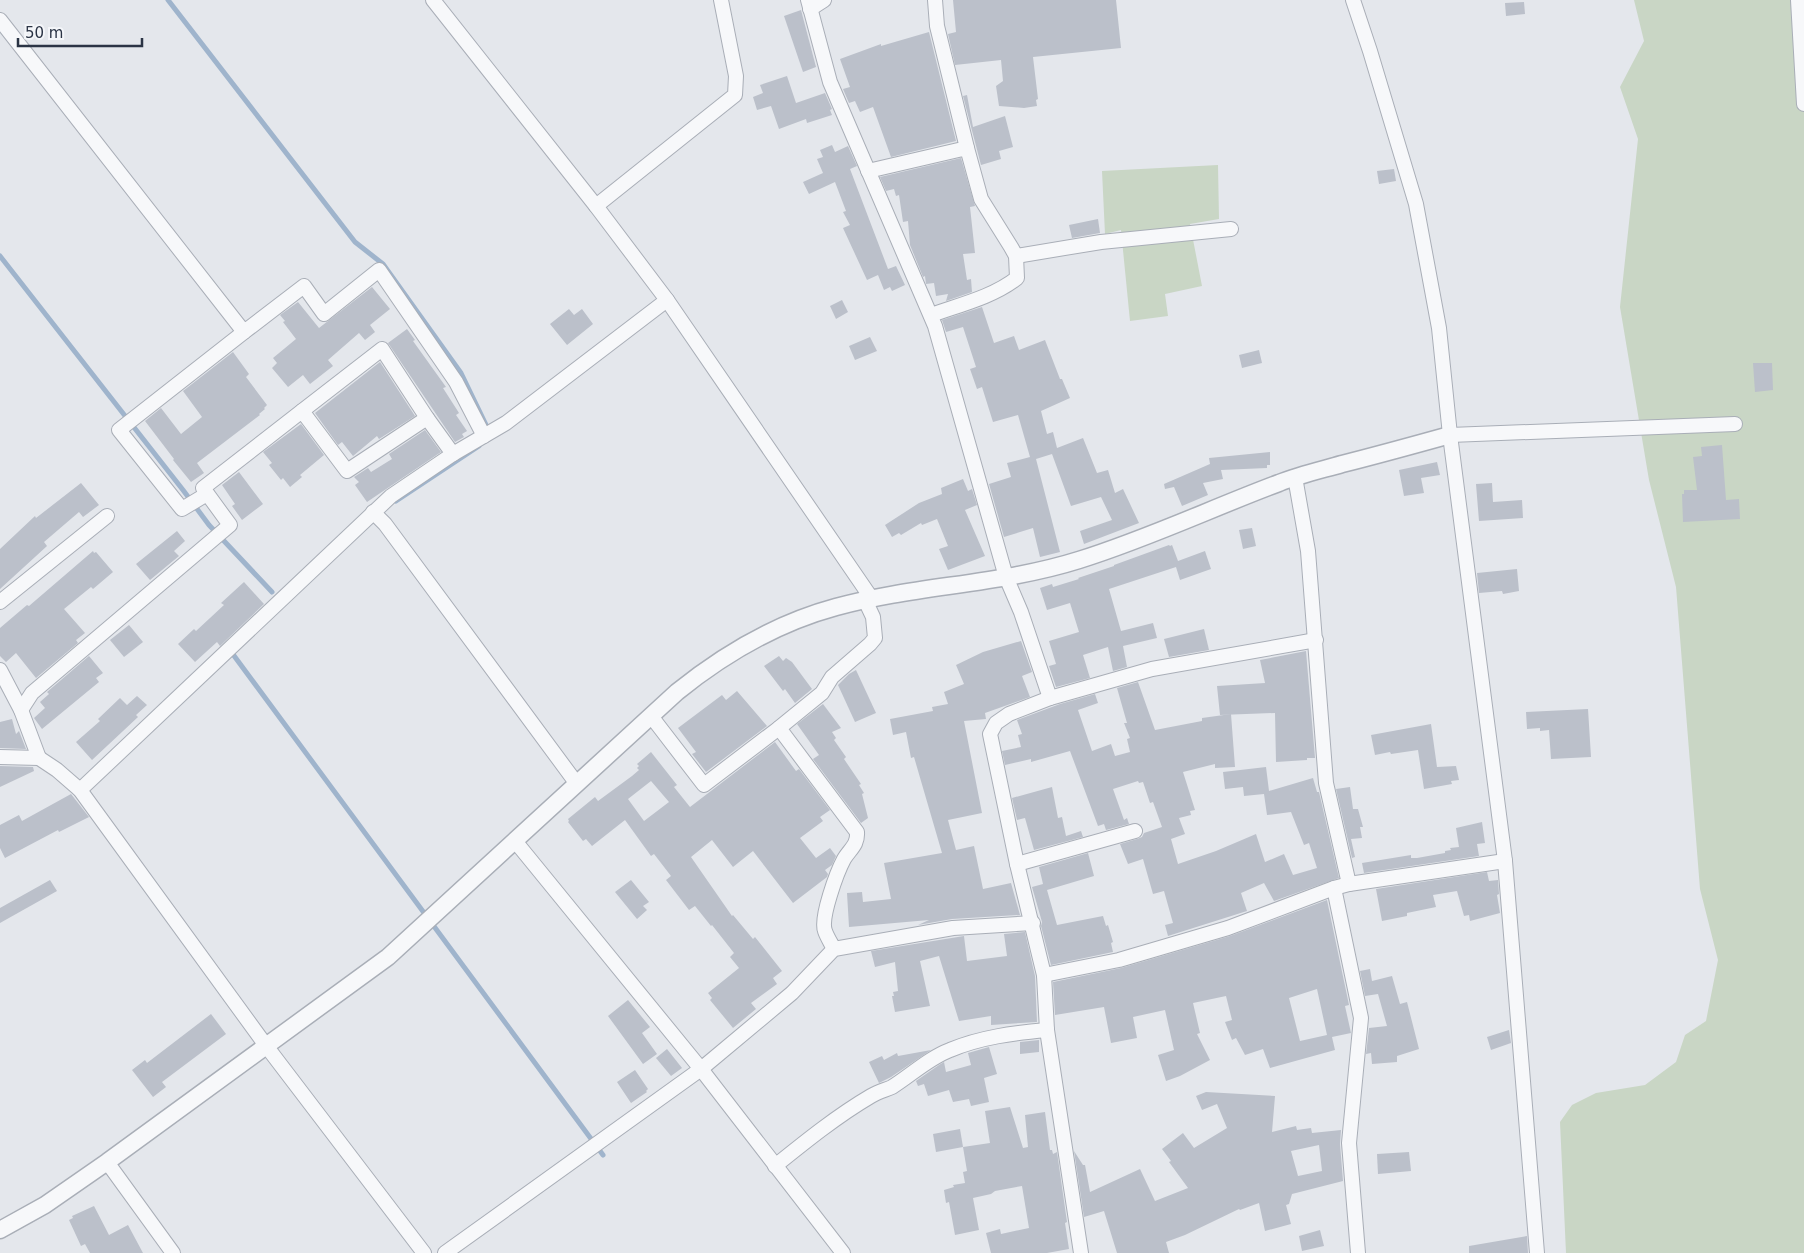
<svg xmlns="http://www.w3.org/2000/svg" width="1804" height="1253" font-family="'DejaVu Sans',sans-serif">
<rect width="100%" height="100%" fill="#e4e7ec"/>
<!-- green -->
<g fill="#c9d6c5">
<path d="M1634,0H1804V1253H1566L1560,1122L1572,1105L1596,1093L1645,1085L1676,1062L1685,1035L1706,1021L1718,960L1700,889L1676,587L1649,480L1620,307L1638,139L1620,87L1644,41Z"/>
<path d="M1218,165L1219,219L1190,224L1202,286L1165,294L1168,316L1130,321L1121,230L1105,234L1102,171Z"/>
</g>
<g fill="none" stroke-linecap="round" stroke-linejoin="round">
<!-- stream -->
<g stroke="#9fb4cc" stroke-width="5">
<path d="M168,0L355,242L383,264L461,373L489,431"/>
<path d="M0,256L183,490L209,525L272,592"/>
<path d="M396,501L479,446"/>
<path d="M234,651L232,653L603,1155"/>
</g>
</g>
<!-- building -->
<g fill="#bbc0ca" fill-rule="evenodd">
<path d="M953,0H1116L1121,48L1033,57L1038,99L1036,100L1037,106L1024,108L999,106L996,86L1003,81L1001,60L955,65L948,34L956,32Z"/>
<path d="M1524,2L1525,14L1506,16L1505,3Z"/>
<path d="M801,10L816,67L803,72L784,16Z"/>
<path d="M929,32L956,141L891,157L873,107L860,112L855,101L849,103L843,89L850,87L840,59L881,44V46Z"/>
<path d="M787,76L796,103L825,93L832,109L830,110L832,115L807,123L806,119L779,129L771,106L757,110L753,97L763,93L760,85Z"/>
<path d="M967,95L973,127L1005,116L1013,147L999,151L1001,159L981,165L963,96Z"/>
<path d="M832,145L835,152L848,146L857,166L850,169L888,269L896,266L905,285L892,291L890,287L884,290L878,275L867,280L843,228L850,225L843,212L846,211L835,182L809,194L803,182L823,173L817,159L823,157L820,150Z"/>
<path d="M961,158L975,206L970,207L975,253L963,254L967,280L971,279L972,292L946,301L948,294L936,296L934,283L926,284L925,276L923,277L910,245L908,221L903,222L899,195L896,196L894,189L886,191L880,177Z"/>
<path d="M1394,169L1396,181L1379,184L1377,171Z"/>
<path d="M1098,219L1100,233L1072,238L1069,225Z"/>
<path d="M372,287L390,309L370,325L375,332L365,340L359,333L328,360L333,366L310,384L303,375L288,387L272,368L277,363L273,358L296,339L283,322L285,321L280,315L298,302L319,328Z"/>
<path d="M842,300L848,312L836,319L830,306Z"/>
<path d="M982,307L994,343L1014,336L1019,350L1045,340L1060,379H1062L1070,398L1041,411L1047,434L1053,432L1057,448L1083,438L1097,473L1108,470L1115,493L1123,489L1139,523L1084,544L1080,531L1112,520L1101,497L1071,506L1052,454L1036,459L1060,552L1040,557L1033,528L1004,537L989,484L1011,477L1007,463L1030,457L1018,415L993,422L982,387L977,389L970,369L976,367L963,327L946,332L942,320Z"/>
<path d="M569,309L574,315L582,309L593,324L567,345L550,324Z"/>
<path d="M407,329L415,340L413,341L446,387L443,388L459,413L456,415L467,431L462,434L464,437L455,442L388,343Z"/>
<path d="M870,337L877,351L855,360L849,346Z"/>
<path d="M1259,350L1262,363L1242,368L1239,355Z"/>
<path d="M233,352L249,374L246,377L267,405L264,408L265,409L259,414L260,415L197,463L204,473L191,482L173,460L174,459L145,421L161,408L181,434L202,417L183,391Z"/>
<path d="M380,362L415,416L379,439L377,436L353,456L342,442L338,445L315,413Z"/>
<path d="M1753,363H1772L1773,390L1755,392Z"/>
<path d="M301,424L324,455L300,475L302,477L290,487L283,478L281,480L269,465L272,463L263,452Z"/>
<path d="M425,430L441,452L367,502L355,485L359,482L354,477L368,468L371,472L392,459L389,454Z"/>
<path d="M1722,445L1726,500L1739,499L1740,519L1683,522L1682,494H1684V490H1697L1693,457L1702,456L1701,447Z"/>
<path d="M1270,452V465H1267V468L1221,470L1223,479L1203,483L1208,495L1182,506L1174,487L1165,489L1164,484L1210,464L1209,458Z"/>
<path d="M1437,462L1440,475L1421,478L1424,493L1404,496L1399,470Z"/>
<path d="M239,472L263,504L242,520L232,506L235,504L222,485Z"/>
<path d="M963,479L968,491L972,489L977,505L965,510L985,556L948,570L939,549L948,546L937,519L922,525L921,523L901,535L899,533L892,537L885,525L919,503L942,494L941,488Z"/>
<path d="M81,483L99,505L83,517L79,512L44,542L47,546L0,589V549L35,516L36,518Z"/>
<path d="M1492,483L1493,502L1522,500L1523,518L1479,521L1476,484Z"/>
<path d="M1252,528L1256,546L1243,549L1239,530Z"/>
<path d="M177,531L185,541L174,551L179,556L150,580L136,564Z"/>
<path d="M1169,545L1170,546L1172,545L1178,561L1205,551L1211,569L1180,580L1176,567L1109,589L1121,631L1153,623L1157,638L1123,646L1127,667L1113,671L1108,647L1083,655L1090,678L1056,687L1049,666L1056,664L1049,641L1079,632L1070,603L1047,610L1040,588L1052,584L1053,587L1079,579L1078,578L1114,566V565Z"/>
<path d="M93,551L94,553L96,552L113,572L93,589L91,587L64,609L85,633L76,640L78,643L36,678L16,653L6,662L0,656V628L27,605L29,606Z"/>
<path d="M1517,569L1519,591L1503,594L1502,591L1479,593L1477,573Z"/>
<path d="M244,582L264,604L220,646L217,642L195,662L178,644L194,629L196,631L224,605L221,603Z"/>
<path d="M129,625L143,642L124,657L110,640Z"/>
<path d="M1204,629L1209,650L1169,657L1164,639Z"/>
<path d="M1021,641L1032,672L1022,676L1030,697L985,713L986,719L964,721L982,813L948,820L956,850L974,846L983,889L1011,883L1020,915L952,919L918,925L929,920L849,927L847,893L862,892L863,902L891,899L884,863L942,853L914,757L911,758L906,732L893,735L890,719L933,711L932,707L948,704L944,692L964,684L956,665L983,652Z"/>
<path d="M1306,651L1315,758H1307V760L1276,762L1275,713L1220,715L1217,686L1265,683L1260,660Z"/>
<path d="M89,656L103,673L96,678L99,682L42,729L34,718L45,708L40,702L49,694L47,692Z"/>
<path d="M779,656L783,661L786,658L792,662L812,689L795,703L785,689L783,691L764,666Z"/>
<path d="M856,670L876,713L855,722L838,685L849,674Z"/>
<path d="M1138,682L1155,730L1202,721V718L1231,714L1235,767L1215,768V764L1183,772L1195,810L1190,811L1191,815L1179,818L1185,834L1171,839L1178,864L1216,851L1256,834L1265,862L1284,854L1293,875L1317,868L1309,843L1304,845L1291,812L1267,815L1264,794L1244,796L1243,787L1225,789L1223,772L1266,767L1269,791L1313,778L1317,792H1319L1339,878L1274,901L1264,883L1241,893L1247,911L1168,936L1165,925L1173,923L1164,891L1153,894L1143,859L1128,864L1120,844L1137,839L1142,837L1144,833L1162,827L1153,802L1150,803L1143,782L1139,783L1138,781L1113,789L1124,820L1127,818L1129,824L1106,830L1104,824L1098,826L1070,751L1031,762V759L1005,765L1002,751L1021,747L1018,735L1022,734L1017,720L1060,704L1095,694L1098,703L1078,710L1092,751L1111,744L1115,756L1130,752L1127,739L1130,738L1124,723H1127L1117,688Z"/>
<path d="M737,691L767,726L706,772L692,754L696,752L678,728L722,695L726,700Z"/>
<path d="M137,696L147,705L136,715L138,717L92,760L76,742L100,721L98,719L120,698L127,705Z"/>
<path d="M823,704L841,728L832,732L836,738L834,740L846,757L844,759L861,784L859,785L864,793L862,794L868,818L861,823L813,759L819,755L797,724Z"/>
<path d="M1588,709L1591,757L1551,759L1549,730L1540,731V728L1527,729L1526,712Z"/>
<path d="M12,719L16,734L19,731L26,749L0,748V722Z"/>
<path d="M1431,724L1437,767L1456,766L1459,780L1451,781L1452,784L1424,789L1418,750L1391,754L1390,752L1375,755L1371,735Z"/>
<path d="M775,742L796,771L799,769L830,810L820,817L823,821L800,838L816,858L830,848L836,856L832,865L825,870L828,874L827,877L793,903L753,851L733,867L712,840L691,857L732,916L733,915L753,939L755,937L782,971L773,978L777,984L751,1003L756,1009L733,1028L710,1000L712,998L708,993L739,968L730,957L734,953L712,925L711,926L695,906L689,910L666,880L671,876L654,854L651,856L625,820L592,846L586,839L583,841L568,822L569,821L568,819L595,797L598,801L632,776L639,770L637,768L639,766L637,764L651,752L677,785L674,787L690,807ZM651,781L669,802L644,821L628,799Z"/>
<path d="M0,766L33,767L34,771L0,787Z"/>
<path d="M1052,787L1058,818L1062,817L1066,836L1081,831L1083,837L1034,850L1025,818L1017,820L1012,798Z"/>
<path d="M1350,787L1353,809H1358L1363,827H1360L1362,838L1351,839L1355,857L1352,858L1336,789Z"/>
<path d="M71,794L89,817L59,832L58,830L5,858L0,848V825L19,815L22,821Z"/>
<path d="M1482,822L1485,843L1477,844L1479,856L1364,873L1362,863L1411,855V858H1417L1445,853V851L1451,850L1450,848L1459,847L1456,828Z"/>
<path d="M1088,853L1094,876L1047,890L1057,925L1103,916L1106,926L1108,925L1113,942L1111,943L1113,952L1051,965L1041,926L1042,922L1032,887L1043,884L1039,867Z"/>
<path d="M1487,872L1489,881L1498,880L1499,894L1497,895L1500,913L1470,921L1469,915L1464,916L1457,891L1433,895L1436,907L1407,913V916L1382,921L1376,889Z"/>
<path d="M50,880L57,891L0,923V908Z"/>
<path d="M631,880L649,902L643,906L647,910L637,919L615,892Z"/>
<path d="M1327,900L1349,1005L1345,1006L1351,1033L1332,1037L1335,1050L1270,1068L1263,1049L1245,1055L1236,1038L1232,1040L1225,1022L1232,1020L1226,996L1193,1003L1200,1033L1197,1034L1210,1060L1180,1076L1166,1081L1158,1055L1174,1050L1165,1010L1133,1017L1137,1038L1111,1043L1104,1007L1055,1015L1053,982L1121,968L1230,936ZM1317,989L1327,1035L1300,1041L1289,998Z"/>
<path d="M1025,932L1035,976L1037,1022L991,1025V1016L959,1021L939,956L920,961L930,1006L895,1012L892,996H894L893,992L898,991L895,962L875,967L871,951L964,936L967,961L1007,956L1004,934Z"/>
<path d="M1370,969L1372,981L1392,976L1400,1004L1407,1002L1419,1049L1397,1056V1062L1372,1064L1371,1053L1366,1054L1369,1028L1387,1026L1378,994L1365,996L1360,971Z"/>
<path d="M628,1000L650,1027L642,1033L657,1054L643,1064L608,1016Z"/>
<path d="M211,1014L226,1034L162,1082L166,1087L153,1097L132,1070L145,1060L147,1063Z"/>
<path d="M1509,1030L1511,1043L1491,1050L1487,1037Z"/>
<path d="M1039,1040V1052L1020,1054V1042Z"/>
<path d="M989,1047L997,1074L984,1078L989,1102L971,1106L969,1099L953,1102L949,1090L928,1096L924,1084L918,1086L916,1081L939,1065L944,1062L946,1072L971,1065L968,1053Z"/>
<path d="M667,1049L682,1068L671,1076L656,1058Z"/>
<path d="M931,1050L891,1077L879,1083L869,1062L882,1056L884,1060L897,1053L898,1056Z"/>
<path d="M635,1070L648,1089L646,1091L647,1092L631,1103L617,1082Z"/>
<path d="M1206,1092L1275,1096L1272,1132L1296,1126L1297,1130L1311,1128L1312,1133L1341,1130L1340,1144L1343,1181L1292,1194L1289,1204L1286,1205L1291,1224L1265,1231L1259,1203L1240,1210L1239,1209L1185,1235L1166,1242L1169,1253H1117L1104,1211L1084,1217L1074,1151L1083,1165H1085L1090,1192L1140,1169L1155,1201L1188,1188L1169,1162L1171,1161L1162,1149L1183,1133L1194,1148L1227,1128L1217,1104L1202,1110L1196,1096ZM1319,1145L1322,1171L1298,1176L1291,1151Z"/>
<path d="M1010,1107L1023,1148L1028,1147L1025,1115L1045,1112L1050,1150H1052L1053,1154L1057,1152L1067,1222L1065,1223L1069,1249L1047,1253H991L986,1233L1000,1229L1001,1234L1029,1228L1022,1186L995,1191L991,1194L973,1198L979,1230L955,1235L949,1202L946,1203L944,1190L954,1187L953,1185L965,1183L963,1172L967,1171L963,1147L990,1143L985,1111Z"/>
<path d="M960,1129L963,1147L936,1152L933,1134Z"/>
<path d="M1409,1152L1411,1171L1378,1174L1377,1154Z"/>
<path d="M94,1206L109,1235L128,1225L143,1253H90L85,1244L81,1246L69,1220L73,1218L72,1216Z"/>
<path d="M1320,1230L1324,1246L1302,1251L1299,1236Z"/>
<path d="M1527,1236L1528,1253H1469V1246Z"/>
</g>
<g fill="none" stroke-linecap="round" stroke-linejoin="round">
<!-- minor casing -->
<g stroke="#a9aeb7" stroke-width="16">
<g id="minor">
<path d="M433,0L596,206L667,300L872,599"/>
<path d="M808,0L830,82L935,326L1006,577L1021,612L1050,698"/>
<path d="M935,0L937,26L967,148"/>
<path d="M1353,0L1370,51L1416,204L1439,328L1450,435L1505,861L1537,1253"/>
<path d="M1798,0L1804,104"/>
<path d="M810,9L824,0"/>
<path d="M0,20L244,332L304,286L324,314L379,270L456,382L484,436"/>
<path d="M868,171L967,148L981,199L1011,247L1016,256L1017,278C993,297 959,305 931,315"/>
<path d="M596,206L735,95L736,76L721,0"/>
<path d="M1016,256L1101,242L1231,229"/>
<path d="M302,411L382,349L427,418L453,454"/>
<path d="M1450,435L1735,424"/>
<path d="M1295,477L1308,551L1326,783L1349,884"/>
<path d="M207,494L182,509L119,430L244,332"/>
<path d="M373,512L385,524L577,784"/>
<path d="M0,602L107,516"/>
<path d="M0,670L21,710L39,758"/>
<path d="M21,710L32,693L230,525L203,488L302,411L347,471L427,418"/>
<path d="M651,716L704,785L779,728"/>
<path d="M0,757L39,758L57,770L80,790L267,1047L424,1253"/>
<path d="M80,790L391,496L453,454L506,423L667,300"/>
<path d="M515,841L701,1069L843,1253"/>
<path d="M1017,864L1135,831"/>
<path d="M1334,888L1361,1018L1349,1143L1358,1253"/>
<path d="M834,949C831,943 827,937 825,931C820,918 837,872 844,859C850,849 858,845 857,832L779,728L822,693L832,677L870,644L875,638L873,617L865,600"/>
<path d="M1044,975L1119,960L1228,928L1334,888L1349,884L1505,861"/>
<path d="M107,1162L173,1253"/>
<path d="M775,1166C806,1141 837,1116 871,1096C878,1092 885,1090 892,1087C911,1075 929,1058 950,1050C981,1037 1014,1033 1047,1030"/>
<path d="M445,1253L701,1069L792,993L834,949L953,928L1033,923"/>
<path d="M1081,1253L1047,1030L1044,975L1017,864L990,734L996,723L1009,714L1050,698L1152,669L1316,640"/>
</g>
</g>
<!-- tertiary casing -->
<g stroke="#a9aeb7" stroke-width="19">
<path id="tertiary" d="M0,1230L45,1205L107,1162L388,957L677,692C724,654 777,623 836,607C916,585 1000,585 1079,560C1147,539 1212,508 1279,483C1299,475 1321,470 1342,464C1378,455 1414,445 1450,435"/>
</g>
<!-- minor -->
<use href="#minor" stroke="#f7f8fa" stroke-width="14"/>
<!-- tertiary -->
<use href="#tertiary" stroke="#f7f8fa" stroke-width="16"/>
</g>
<!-- scale -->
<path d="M18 38v8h124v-8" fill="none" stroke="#2b3445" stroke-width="2.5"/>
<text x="25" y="38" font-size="15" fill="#2b3445" stroke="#f4f6f9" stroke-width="4" paint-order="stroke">50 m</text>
</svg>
